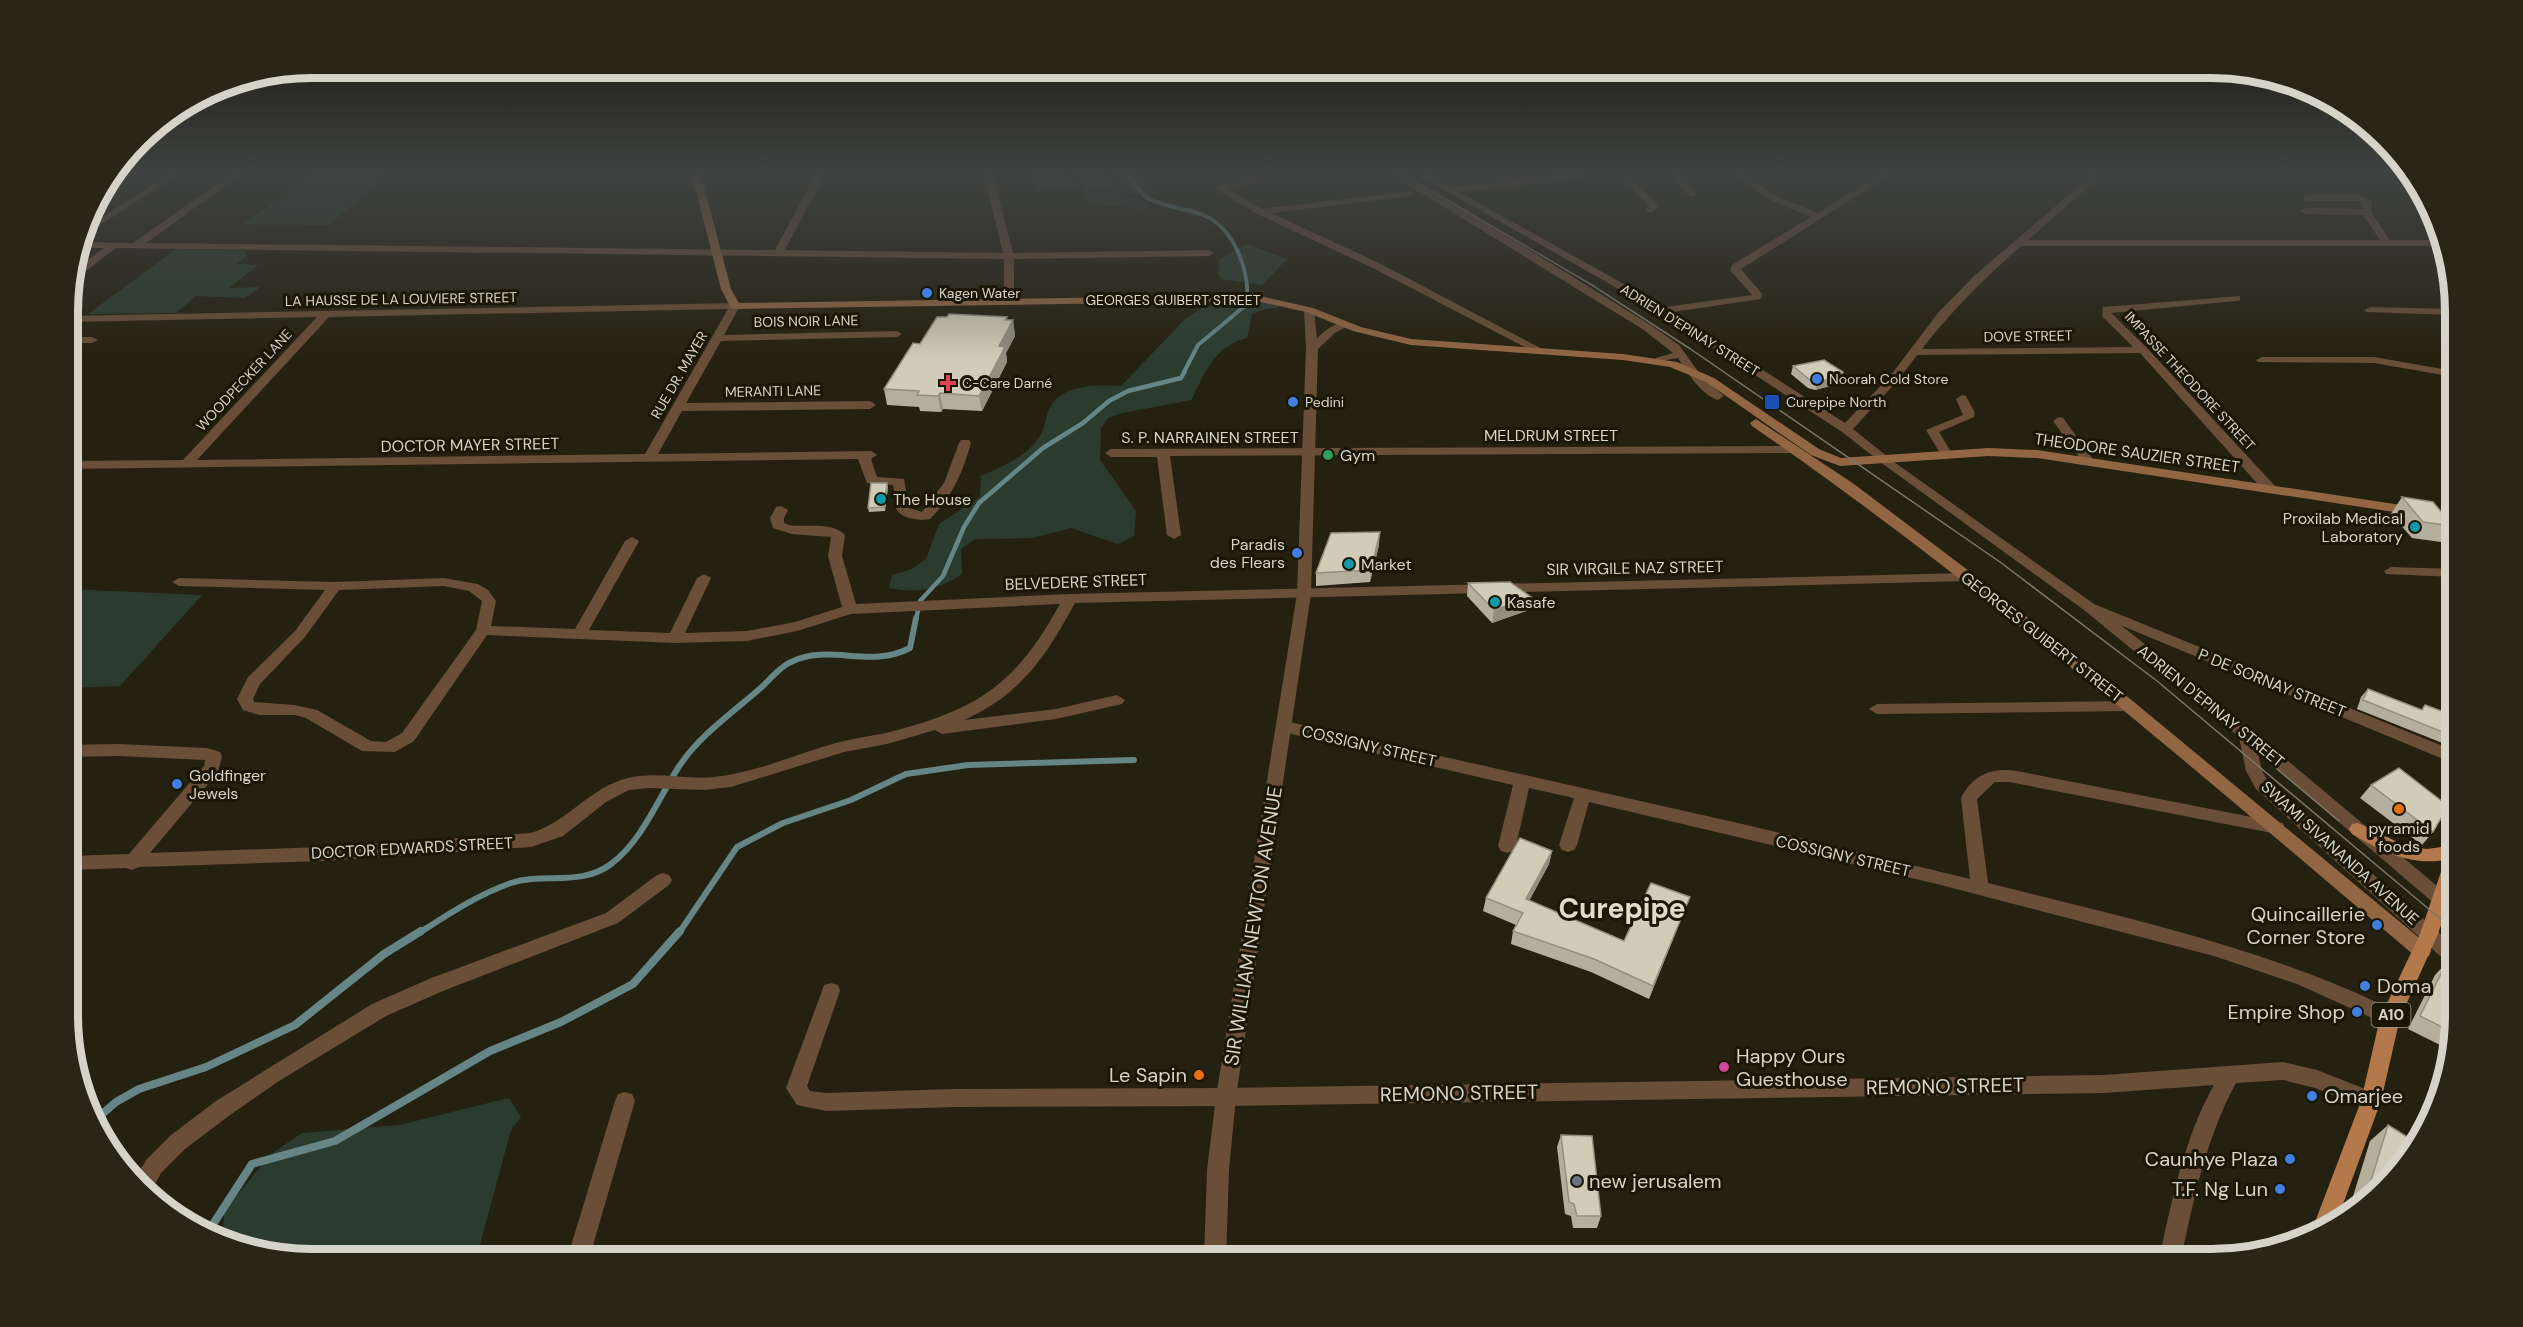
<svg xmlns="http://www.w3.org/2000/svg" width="2523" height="1327" font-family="'DM Sans',sans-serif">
<rect width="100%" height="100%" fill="#252110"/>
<!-- green -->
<g fill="#2b3c2f">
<path d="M313,175H386L329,225L242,224Z"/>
<path d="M1033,175H1063L1076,181L1077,189L1035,191Z"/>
<path d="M1071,175H1107L1120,188L1083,191L1081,182Z"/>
<path d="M1112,175H1140L1155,193C1133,200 1127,190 1112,175Z"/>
<path d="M1125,190L1123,195L1152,205L1144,209L1090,204L1083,194Z"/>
<path d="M1246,244L1287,259L1262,285L1221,279L1218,273L1220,259Z"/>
<path d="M176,249L244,251L246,257L236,264L258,265L229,288L260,287L245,298L196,296L176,313L88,314Z"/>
<path d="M1249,299L1278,303L1277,308L1265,309L1252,314L1247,338C1217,344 1203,374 1192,400L1122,413L1108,418L1101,428L1100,460L1136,511L1134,536L1118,544L1071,528L1033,538L975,539L961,549L962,574C941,589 915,594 889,588L892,575L912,569L926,559L939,524L980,497L981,476C1002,467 1029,456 1041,434C1046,425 1046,412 1052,404C1067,383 1100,385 1121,386L1185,319L1203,307Z"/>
<path d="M69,589L202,595L120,686L69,688Z"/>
<path d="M509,1098L521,1117L511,1130L476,1259H312L223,1239L224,1211L271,1154L302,1133L399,1125Z"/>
</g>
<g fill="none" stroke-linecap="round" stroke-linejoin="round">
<!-- stream-far3 -->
<path stroke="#658587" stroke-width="4" d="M1127,175C1135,182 1139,193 1149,199C1166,207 1185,208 1203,215C1234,227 1252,274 1246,305L1198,345L1184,372"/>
<!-- stream-far2 -->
<path stroke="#658587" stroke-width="4.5" d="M916,620L920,601L943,576L964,527L979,503L1043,448L1083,423L1109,401L1128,391L1181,378L1185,371"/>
<!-- stream-far1 -->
<g stroke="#658587" stroke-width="6">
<path d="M419,933C449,914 477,895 511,883C544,872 581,887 611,864C642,841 658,799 678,768C699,735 735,711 763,686C771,678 781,666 791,662C829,643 870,669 910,648L916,618"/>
<path d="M679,933L737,847L783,823L851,800L906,774L968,765L1134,760"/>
</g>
<!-- stream -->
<g stroke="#658587" stroke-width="8">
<path d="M94,1121L116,1102L139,1089L206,1067L295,1025L384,954L421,931"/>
<path d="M206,1235L252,1164L335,1141L490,1051L561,1022L633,984L680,931"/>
</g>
<!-- minor -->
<g fill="#6a4e38" fill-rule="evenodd">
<path d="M168,175H178L84,235L87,227Z"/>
<path d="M230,175H240L146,243L775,250L815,175H824L785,250L1003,253L984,175H993L1013,253L1209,250L1214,253L1209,256L1014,259V302L1009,305L1004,302V259L116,248L78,277L73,278L75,269L104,248H81L82,242L133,243Z"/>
<path d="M1418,175H1429L1450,187L1561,175H1591L1587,178L1459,192L1665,307L1752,295L1730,270L1732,265L1811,217L1772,201L1735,175H1745L1778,197L1818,213L1879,175H1890L1741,269L1762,294L1761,299L1673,312L1845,423L1891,375L1938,313L1974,276L2092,175H2102L2028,240H2380L2363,215L2305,214L2300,211L2305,208L2362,209V202L2358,201H2307L2302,198L2307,195H2359L2372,201L2371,212L2390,240H2438L2440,246H2021C1985,278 1952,310 1922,349L2133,347L2102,316L2103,307L2240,296V300L2236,301L2111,313L2147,348L2275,486L2276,489L2270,493L2265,492L2140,353L1917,355L1899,379L1853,429L1893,461L1887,465L1883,464L1842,432L1659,312Z"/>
<path d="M1619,175H1628L1657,204V208L1653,212H1647L1645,210L1649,206Z"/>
<path d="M1670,175H1679L1695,192V196H1689Z"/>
<path d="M1255,178L1258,179V183L1226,188L1262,209L1412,191L1414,193L1409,196L1271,213L1379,263L1546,351L1540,354L1536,353L1371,267L1257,214L1212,187Z"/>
<path d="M735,303L740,306L724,335L897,331L902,334L897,337L721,341L686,403L870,401L876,405L870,409L682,411L658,454L871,451L877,455L871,459L877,477L904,479L909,508L922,512L944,483L959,443L961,440H969L971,443C963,472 952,497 930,519C918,521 899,519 895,506C894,499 895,492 893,485L867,483L858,459L68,469V461L183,460L317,317L68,322V316ZM728,309L645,454L197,460L329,317Z"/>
<path d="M2370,307L2454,309V315L2366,312L2365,310Z"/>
<path d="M68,337H92L98,340L92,343H68Z"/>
<path d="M2262,357H2374L2454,371V377L2374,363L2258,362L2256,360Z"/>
<path d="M1962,395L1966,396L1975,413L1974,417L1939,432L1953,455L1947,459L1943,458L1926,430L1963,415L1956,399Z"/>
<path d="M2059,417L2063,418L2092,458V464H2084L2053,421Z"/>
<path d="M1793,446L1797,447V453L1170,456L1181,535L1174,539L1167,535L1157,457H1111L1105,453L1111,449Z"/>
<path d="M781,506L788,510L784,518V523L789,525C807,528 831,521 845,535L842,556L856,604L1070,594L1968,573L1975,577L1968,581L1075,603C1046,656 1021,695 964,720L1056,709L1117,695L1125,700L1122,704L1056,719L942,734L935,730L887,744L844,752L731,787L704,790L650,788L629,790L606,802L563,836L531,847L323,861L139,867L132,870L126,868L69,870V856L129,854L204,766L205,760L118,756L69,757V745L118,744L207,748L220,752L222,756L218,772L150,853L323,847L531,833C568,822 590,787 628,778C657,771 686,780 714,777C756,773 796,754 836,743C854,738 872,736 890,732C979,709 1015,685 1060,604L851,614L797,631L747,641L675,643L487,635L414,741L395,752L362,751L306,718L295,715H259L243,710L237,699L248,677L295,631L325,590L179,586L172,582L179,578L335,582L444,578L478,584L488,590L496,601L491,626L575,629L625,541L632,537L639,541L589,630L670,633L697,578L704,574L711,578L685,633L747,631L795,622L842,607L828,556L831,537L792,534L773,528L770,518L776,507ZM444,586L469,591L482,601L476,630L402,733L386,742L371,741L317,710L295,705L254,702L253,699L260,684L305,637L339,590Z"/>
<path d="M2391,567L2454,569V577L2386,574L2384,571Z"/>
<path d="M2089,602L2455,751V764L2084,610L2082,607Z"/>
<path d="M2129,701L2137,706L2129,711L1877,714L1869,709L1877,704Z"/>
<path d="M1285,721L1751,826L1970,879L1961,798C1973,775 1991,767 2017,771L2277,822L2283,823L2285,828L2283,833L2277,834L2009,782H1995L1977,799L1988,883C2127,918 2268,948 2397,1012L2400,1018L2397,1024L2390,1026L2297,984L2214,956L1937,884L1589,802L1577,845L1574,850L1568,852L1562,850L1559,845L1574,798L1529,788L1516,846L1513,851L1507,853L1501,851L1498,846L1513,785L1279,731L1277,727L1279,723Z"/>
<path d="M663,873L669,875L672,880L669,885L618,923L443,991L386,1016L279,1081L230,1115L185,1149L161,1173L151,1191L135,1178L147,1159L171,1135L216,1101L372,1004L429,979L606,913L657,875Z"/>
<path d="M831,983L838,985L840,991L807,1086L810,1091L826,1093L953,1089L1226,1088L2104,1075L2283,1062L2317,1070L2378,1094L2381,1101L2378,1108L2371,1110L2315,1088L2283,1080L2236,1083C2206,1138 2194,1198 2181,1259H2159C2172,1200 2184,1138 2214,1085L2104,1093L1226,1106L953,1107L826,1111L797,1105L786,1088L822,991L824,985Z"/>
<path d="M625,1092L632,1094L635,1101L589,1259H567L615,1101L618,1094Z"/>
</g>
<!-- tertiary -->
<g fill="#6a4e38" fill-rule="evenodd">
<path d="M1392,175H1403L1486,223L1652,326L1679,345L1703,378L1724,396L1718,400C1700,394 1688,373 1678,358L1656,362V358L1673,353L1644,330Z"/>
<path d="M1309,307L1314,310L1317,338C1325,330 1340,318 1350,325L1335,333L1318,349L1311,594L1236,1097L1229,1170L1226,1259H1204L1207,1170L1216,1097L1297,594L1306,348L1304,310Z"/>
<path d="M1887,457L2094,604L2207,693L2455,901V918L2449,916L2258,753L2262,771L2268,781L2455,947V966L2448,963L2256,789L2246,771L2239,737L2084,610L1883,464V458Z"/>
</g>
<!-- secondary -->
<g fill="#936643" fill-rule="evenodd">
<path d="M692,175H701L731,289L739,303L1256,295L1313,308L1361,327L1411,339L1623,354L1677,362L1714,378L1819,449L1841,458L1988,448L2037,450L2454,513V521L2037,458L1988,456L1840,466L1811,455L1706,382L1670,367L1623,360L1411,345L1353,331L1306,312L1256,301L735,309L731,308L721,289Z"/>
<path d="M1756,419L1854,484L1973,574L2134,702L2429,946L2431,951L2429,956L2422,959L2415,956C2199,773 1985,587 1752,426L1750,423Z"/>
</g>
<!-- primary -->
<path fill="#b3794b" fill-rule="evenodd" d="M2358,823L2406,846L2427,849L2455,845V883L2438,934L2400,1018L2381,1101L2336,1223L2314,1234L2312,1230L2361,1101L2380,1018L2420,934L2445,860C2410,866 2381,851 2352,834L2349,829L2352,824Z"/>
<!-- tram -->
<g stroke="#7b776a" stroke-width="1.5">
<path d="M1405,175L1592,285L1692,350L2000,562L2157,681L2455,931"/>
<path d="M2240,738L2339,821"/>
</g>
</g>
<!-- wall -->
<g fill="#b4af9d">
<path d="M1007,320H1013L1015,336L1006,353L1007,362L982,411L943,409L941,412L920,411L919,407L887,405L884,389L920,344Z"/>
<path d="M1793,366L1843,372L1841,380L1839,381L1838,384L1815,390L1808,388L1791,374Z"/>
<path d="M887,483L888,487L885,511L869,512L868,508Z"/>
<path d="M2402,497L2453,526L2441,542L2412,538L2391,514Z"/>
<path d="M1379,545L1370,582L1316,586V573Z"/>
<path d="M1468,583L1529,610L1492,623L1467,596Z"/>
<path d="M2368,689L2421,710L2425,705L2455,716V748L2357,709L2361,697Z"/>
<path d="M2371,785L2433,832L2422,845L2360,798Z"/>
<path d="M1552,851L1549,864L1529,901L1624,941L1685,909L1649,999L1591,972L1511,944L1513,931L1516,925L1483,911L1486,898Z"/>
<path d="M2447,962L2456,1015L2448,1049L2408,1029L2435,975Z"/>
<path d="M2388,1125L2395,1176L2360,1207L2351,1203L2370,1141Z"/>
<path d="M1561,1135L1601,1216L1597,1228H1573L1571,1216L1565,1214L1557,1147Z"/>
</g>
<!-- shaded-wall -->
<g fill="#928f80">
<path d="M1007,317L1008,329L1013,320L1015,336L1006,353L1007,362L982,411L979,396Z"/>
<path d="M1843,372L1841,380L1839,381L1838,384L1815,390L1818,382Z"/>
<path d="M940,393L943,409L941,412L938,396Z"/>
<path d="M887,483L888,487L885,511L884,507Z"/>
<path d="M1380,532L1379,545L1370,582L1371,570Z"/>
<path d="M1531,597L1529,610L1492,623L1494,610Z"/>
<path d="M1552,851L1549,864L1523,912L1526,899Z"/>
<path d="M1690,897L1685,909L1649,999L1653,986Z"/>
</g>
<!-- building -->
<g fill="#d1ccb7" stroke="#928f80" stroke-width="1.5">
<path d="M949,314L1007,317L1005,320H1013L999,346L1005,347L979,396L940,393L938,396L917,395L919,391L884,389L913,343L920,344L937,317H947Z"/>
<path d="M1824,360L1843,372L1838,374L1841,376L1818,382L1810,380L1793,366Z"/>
<path d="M871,483H887L884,507L868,508Z"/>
<path d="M2402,497L2433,502L2453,526L2423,522Z"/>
<path d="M1380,532L1371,570L1316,573L1331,533Z"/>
<path d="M1510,582L1531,597L1494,610L1468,583Z"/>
<path d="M2368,689L2422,710L2425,705L2455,716V737L2363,700Z"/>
<path d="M2399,768L2448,806L2433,832L2371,785Z"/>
<path d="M1520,838L1552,851L1526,899L1624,941L1651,883L1690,897L1653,986L1594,959L1513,931L1523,913L1486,898Z"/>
<path d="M2447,962L2455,969L2456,1015L2452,1032L2420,1016Z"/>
<path d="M2388,1125L2417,1143L2395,1176L2378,1191L2369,1187Z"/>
<path d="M1561,1135L1592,1136L1601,1216H1577L1574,1204L1569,1202Z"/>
</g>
<!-- sky -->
<linearGradient id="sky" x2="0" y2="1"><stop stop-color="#141209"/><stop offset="0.48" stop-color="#404342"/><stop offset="1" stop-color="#404342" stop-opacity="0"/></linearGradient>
<rect width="2523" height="361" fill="url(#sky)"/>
<!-- markers -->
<g fill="#3f7fe0" stroke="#1b1707" stroke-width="2">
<circle cx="927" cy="293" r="6"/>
<circle cx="1817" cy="379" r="6"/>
<circle cx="1293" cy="402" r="6"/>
<circle cx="1297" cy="553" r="6"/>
<circle cx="177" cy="784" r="6"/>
<circle cx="2377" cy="925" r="6"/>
<circle cx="2365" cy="986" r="6"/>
<circle cx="2357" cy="1012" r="6"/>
<circle cx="2312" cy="1096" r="6"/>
<circle cx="2290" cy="1159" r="6"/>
<circle cx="2280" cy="1189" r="6"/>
</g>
<path fill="#e0444e" stroke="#1b1707" stroke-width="2" d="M945 374h6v6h6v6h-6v6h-6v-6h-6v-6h6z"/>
<rect fill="#1a4fb4" stroke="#1b1707" stroke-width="2" x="1764" y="394" width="16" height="16" rx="3"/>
<circle fill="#2e9e5b" stroke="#1b1707" stroke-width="2" cx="1328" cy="455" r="6"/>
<g fill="#0f9aa8" stroke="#1b1707" stroke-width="2">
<circle cx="881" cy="499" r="6"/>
<circle cx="2415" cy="527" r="6"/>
<circle cx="1349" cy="564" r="6"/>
<circle cx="1495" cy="602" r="6"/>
</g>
<g fill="#e8710a" stroke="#1b1707" stroke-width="2">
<circle cx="2399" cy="809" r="6"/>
<circle cx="1199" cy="1075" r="6"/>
</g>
<circle fill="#d1479c" stroke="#1b1707" stroke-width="2" cx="1724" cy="1067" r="6"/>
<circle fill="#6b7280" stroke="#1b1707" stroke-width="2" cx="1577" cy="1181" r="6"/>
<g text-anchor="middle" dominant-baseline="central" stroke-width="6" stroke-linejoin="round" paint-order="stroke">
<!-- far-poi labels -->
<g font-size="14" fill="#d6d3c9" stroke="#1b1707" text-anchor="start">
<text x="939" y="293">Kagen Water</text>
<text x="1829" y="379">Noorah Cold Store</text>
<text x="962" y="383">C-Care Darné</text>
<text x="1305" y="402">Pedini</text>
<text x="1786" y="402">Curepipe North</text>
</g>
<!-- far-street labels -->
<g font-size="14" fill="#d6d3c9" stroke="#1b1707">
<text transform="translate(401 299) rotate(-1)">LA HAUSSE DE LA LOUVIERE STREET</text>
<text x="1173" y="300">GEORGES GUIBERT STREET</text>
<text transform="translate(806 321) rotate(-1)">BOIS NOIR LANE</text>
<text transform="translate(1690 330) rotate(32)">ADRIEN D'EPINAY STREET</text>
<text transform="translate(2028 336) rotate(-1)">DOVE STREET</text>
<text transform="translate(679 375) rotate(-60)">RUE DR. MAYER</text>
<text transform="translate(244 380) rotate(-47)">WOODPECKER LANE</text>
<text transform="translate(2190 381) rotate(47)">IMPASSE THEODORE STREET</text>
<text transform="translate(773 391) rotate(-1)">MERANTI LANE</text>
</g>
<!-- shield labels -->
<rect fill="#1b1707" stroke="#9e9b8f" stroke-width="1.5" x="2371.5" y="1003" width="39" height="24" rx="4.5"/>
<g font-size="15" font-weight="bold" fill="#d6d3c9">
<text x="2391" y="1015">A10</text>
</g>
<!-- street labels -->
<g font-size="16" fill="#d6d3c9" stroke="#1b1707">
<text x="1551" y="435">MELDRUM STREET</text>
<text x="1210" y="437">S. P. NARRAINEN STREET</text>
<text transform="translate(470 445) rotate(-1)">DOCTOR MAYER STREET</text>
<text transform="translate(2137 453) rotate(8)">THEODORE SAUZIER STREET</text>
<text transform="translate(1635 568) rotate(-1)">SIR VIRGILE NAZ STREET</text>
<text transform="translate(1076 582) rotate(-2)">BELVEDERE STREET</text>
<text transform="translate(2042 637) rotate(38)">GEORGES GUIBERT STREET</text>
<text transform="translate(2272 683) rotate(22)">P DE SORNAY STREET</text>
<text transform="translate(2211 706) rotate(39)">ADRIEN D'EPINAY STREET</text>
<text transform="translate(1369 746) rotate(13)">COSSIGNY STREET</text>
<text transform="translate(412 848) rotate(-3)">DOCTOR EDWARDS STREET</text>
<text transform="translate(2340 853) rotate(42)">SWAMI SIVANANDA AVENUE</text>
<text transform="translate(1843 856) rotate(13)">COSSIGNY STREET</text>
</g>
<!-- poi labels -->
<g font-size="16" fill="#d6d3c9" stroke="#1b1707" text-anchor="start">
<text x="1340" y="455">Gym</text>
<text x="893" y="499">The House</text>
<text x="2403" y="518" text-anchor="end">Proxilab Medical<tspan x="2403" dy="18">Laboratory</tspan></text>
<text x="1285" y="544" text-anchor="end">Paradis<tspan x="1285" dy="18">des Flears</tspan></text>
<text x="1361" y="564">Market</text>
<text x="1507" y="602">Kasafe</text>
<text x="189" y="775">Goldfinger<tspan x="189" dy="18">Jewels</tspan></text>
<text x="2399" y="828" text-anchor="middle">pyramid<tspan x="2399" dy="18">foods</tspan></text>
</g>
<!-- near-poi labels -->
<g font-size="20" fill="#d6d3c9" stroke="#1b1707" text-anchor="end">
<text x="2365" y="914">Quincaillerie<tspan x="2365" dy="23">Corner Store</tspan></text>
<text x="2377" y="986" text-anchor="start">Doma</text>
<text x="2345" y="1012">Empire Shop</text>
<text x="1736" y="1056" text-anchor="start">Happy Ours<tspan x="1736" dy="23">Guesthouse</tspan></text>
<text x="1187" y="1075">Le Sapin</text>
<text x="2324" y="1096" text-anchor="start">Omarjee</text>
<text x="2278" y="1159">Caunhye Plaza</text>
<text x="1589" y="1181" text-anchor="start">new jerusalem</text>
<text x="2268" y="1189">T.F. Ng Lun</text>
</g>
<!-- near-street labels -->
<g font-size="20" fill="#d6d3c9" stroke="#1b1707">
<text transform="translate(1253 926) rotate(-81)">SIR WILLIAM NEWTON AVENUE</text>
<text transform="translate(1945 1086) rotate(-1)">REMONO STREET</text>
<text transform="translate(1459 1093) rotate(-1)">REMONO STREET</text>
</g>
<!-- town labels -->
<g font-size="28" font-weight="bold" fill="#e1dcc7" stroke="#1b1707">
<text x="1622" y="908">Curepipe</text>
</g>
</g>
<!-- crop -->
<path d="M0 0H2523V1327H0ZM312 78H2211A234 234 0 0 1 2445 312V1015A234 234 0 0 1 2211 1249H312A234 234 0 0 1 78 1015V312A234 234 0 0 1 312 78Z" fill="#2a2617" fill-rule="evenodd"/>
<path fill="none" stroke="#d6d3c9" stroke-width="8" d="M312 78H2211A234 234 0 0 1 2445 312V1015A234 234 0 0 1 2211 1249H312A234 234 0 0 1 78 1015V312A234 234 0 0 1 312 78Z"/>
</svg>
